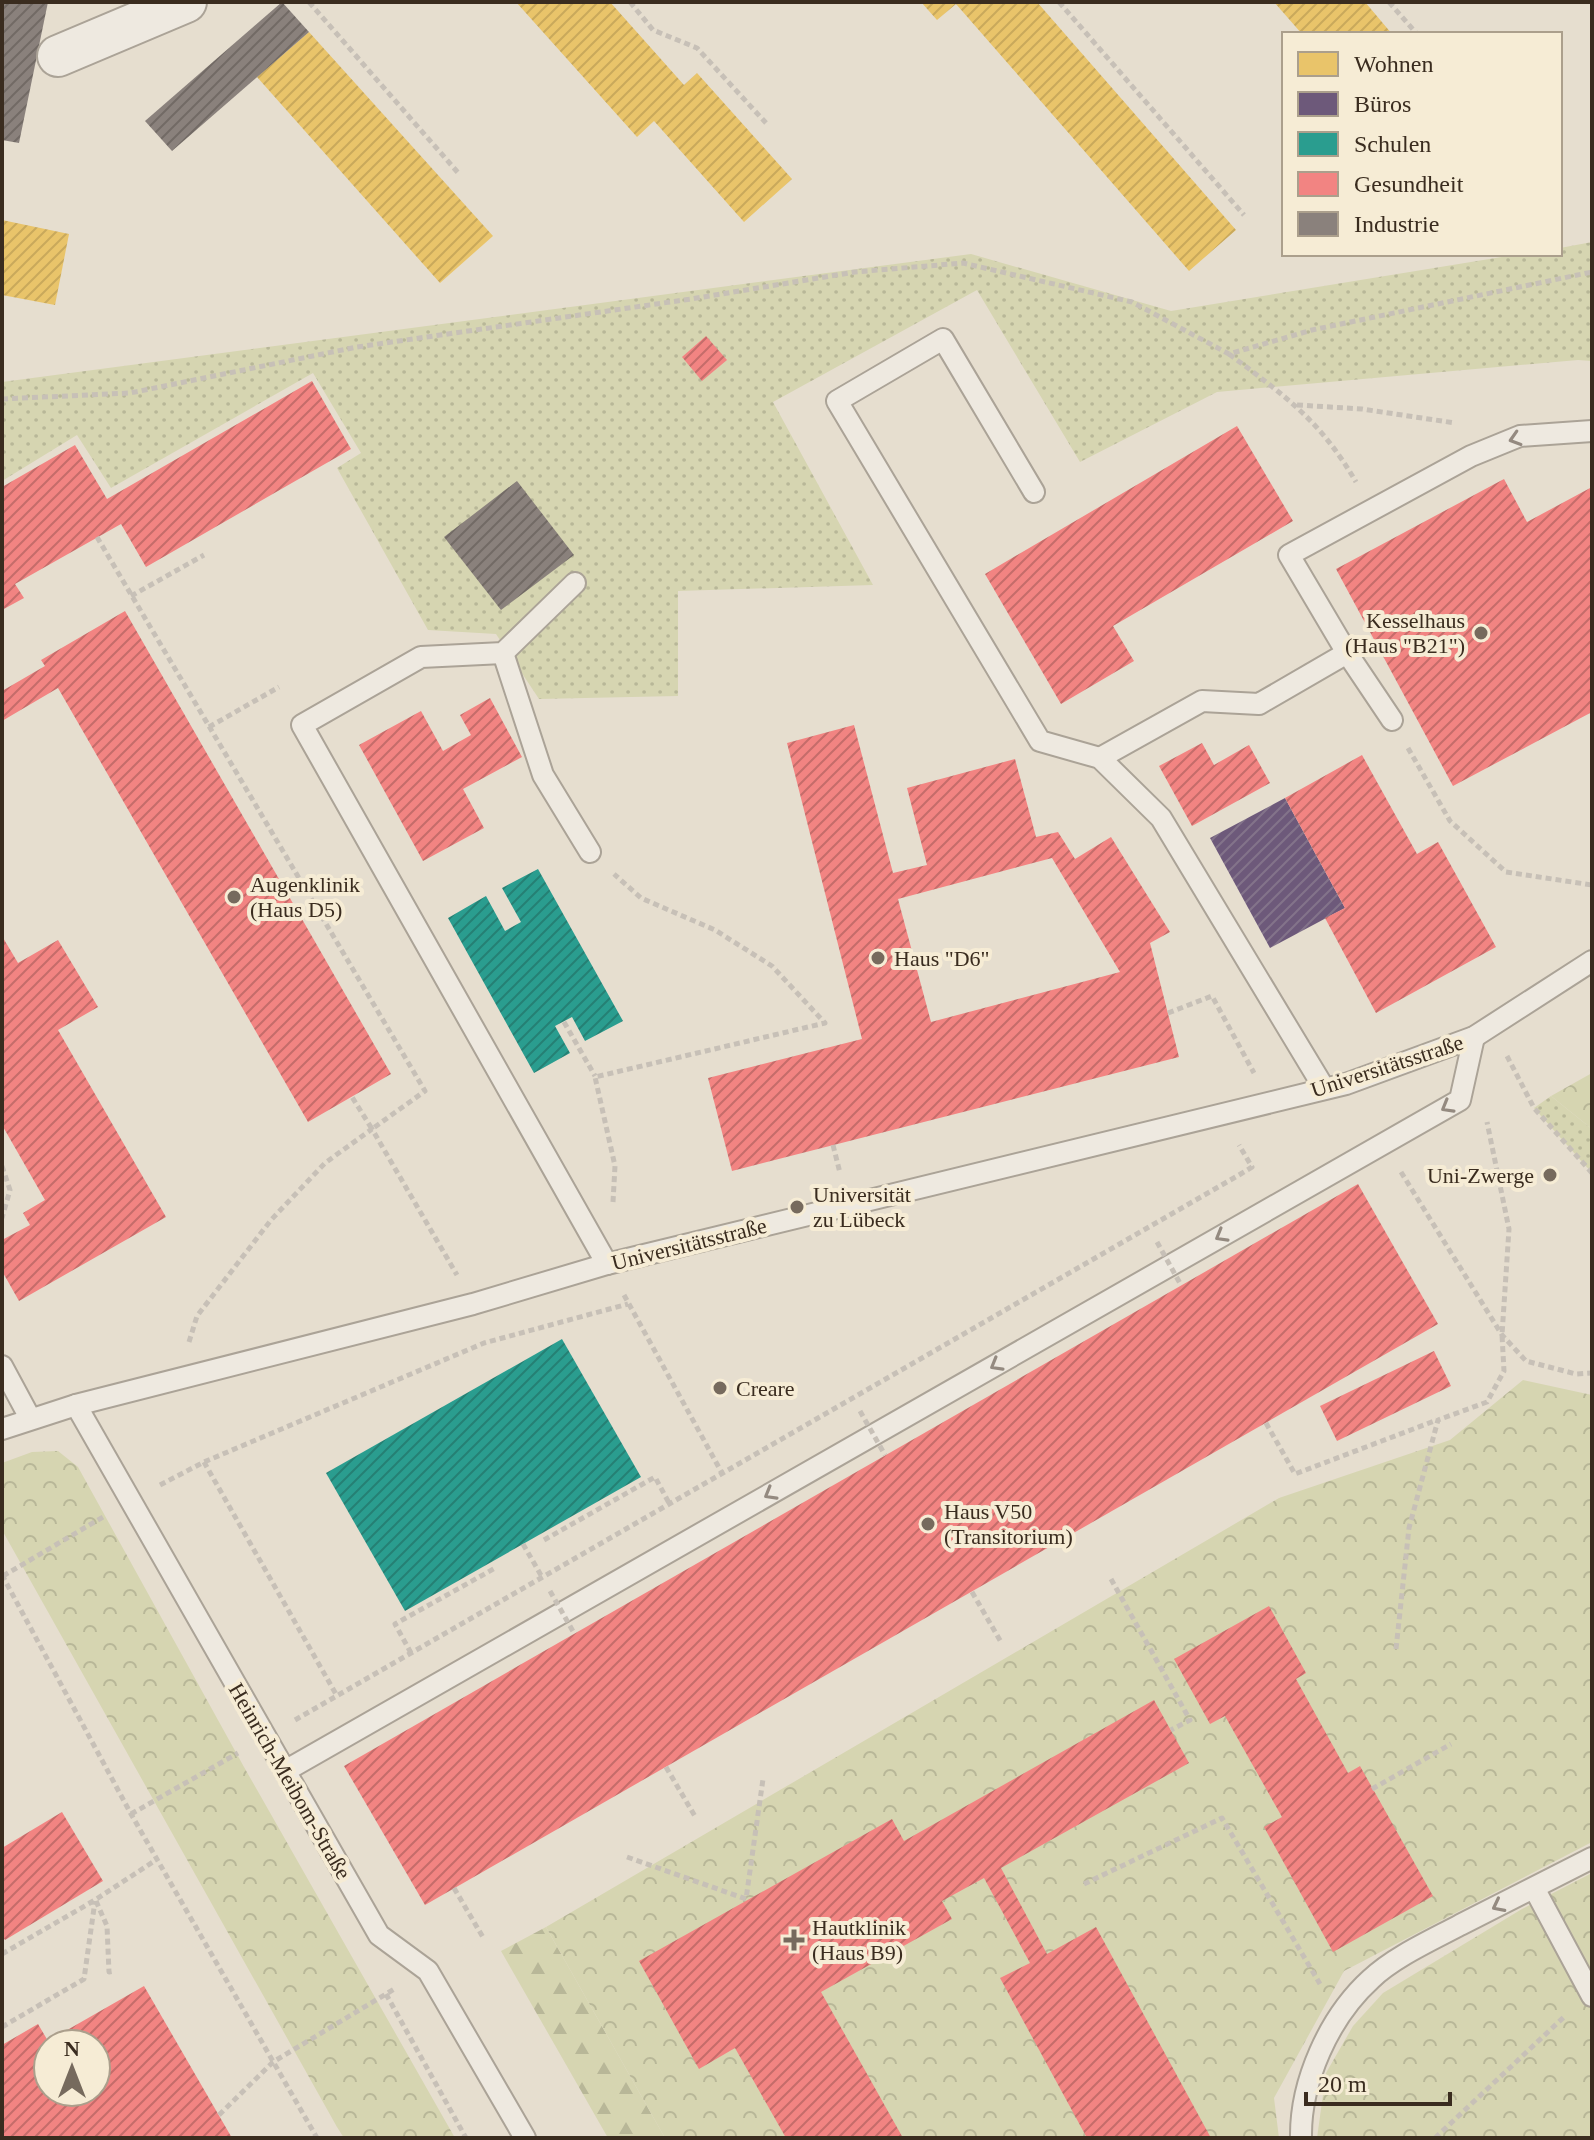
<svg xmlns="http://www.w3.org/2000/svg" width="1594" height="2140" font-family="'Times New Roman',serif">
<defs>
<pattern id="grass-dots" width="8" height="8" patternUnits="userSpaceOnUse" patternTransform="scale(2)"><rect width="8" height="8" fill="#d6d5b1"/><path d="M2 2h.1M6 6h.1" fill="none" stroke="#b8b798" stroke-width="1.8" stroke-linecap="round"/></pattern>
<pattern id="forest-firs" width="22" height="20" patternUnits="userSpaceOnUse" patternTransform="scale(2)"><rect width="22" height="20" fill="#d6d5b1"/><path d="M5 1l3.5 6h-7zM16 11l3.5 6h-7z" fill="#b8b798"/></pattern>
<pattern id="park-crowns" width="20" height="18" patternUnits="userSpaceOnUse" patternTransform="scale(2)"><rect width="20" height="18" fill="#d6d5b1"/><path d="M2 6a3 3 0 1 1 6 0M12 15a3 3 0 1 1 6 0" fill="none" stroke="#b8b798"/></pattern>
<pattern id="homes-hatch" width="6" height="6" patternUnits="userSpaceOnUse" patternTransform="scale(2)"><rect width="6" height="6" fill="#e9c46a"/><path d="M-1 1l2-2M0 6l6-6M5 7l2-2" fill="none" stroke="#c9a95b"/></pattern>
<pattern id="offices-hatch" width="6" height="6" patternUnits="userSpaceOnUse" patternTransform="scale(2)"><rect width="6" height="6" fill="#6d597a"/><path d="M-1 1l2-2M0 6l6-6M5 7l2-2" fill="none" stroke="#83738a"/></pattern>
<pattern id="schools-hatch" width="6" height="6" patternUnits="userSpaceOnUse" patternTransform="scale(2)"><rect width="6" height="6" fill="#2a9d8f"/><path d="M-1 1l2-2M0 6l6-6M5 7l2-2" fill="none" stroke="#258074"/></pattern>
<pattern id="health-hatch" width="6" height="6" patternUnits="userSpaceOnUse" patternTransform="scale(2)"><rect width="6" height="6" fill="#f28482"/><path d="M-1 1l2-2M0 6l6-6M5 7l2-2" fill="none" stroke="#c56c6a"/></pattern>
<pattern id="industry-hatch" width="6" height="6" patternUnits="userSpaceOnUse" patternTransform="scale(2)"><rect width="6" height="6" fill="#8a817c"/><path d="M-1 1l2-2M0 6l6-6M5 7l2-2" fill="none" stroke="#726a65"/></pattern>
</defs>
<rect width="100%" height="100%" fill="#e6decf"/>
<!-- grass -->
<g fill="url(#grass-dots)">
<path d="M1592,242V361L1578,360L1217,392L1080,462L977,290L773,402L873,585L678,591V696L539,699L496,634L428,630L337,468L361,453L313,373L111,488L77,435L2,481V382L971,254L1171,311L1520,254H1560V248Z"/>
<path d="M1551,1096L1592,1129V1173L1534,1108Z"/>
</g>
<!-- forest -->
<path fill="url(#forest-firs)" d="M546,1927L665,2138H608L501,1951Z"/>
<!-- park -->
<g fill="url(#park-crowns)">
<path d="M1592,1073V1129L1551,1096Z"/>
<path d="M1523,1380L1592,1395V1842L1344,1971L1274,2098L1279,2138H665L546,1927L1279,1498L1450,1440Z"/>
<path d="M58,1451L78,1467L244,1767L455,2138H344L337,2127L2,1530V1463L32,1452Z"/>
<path d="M1592,1873V2138H1317L1326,2073L1353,2026L1383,1993L1522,1909Z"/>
</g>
<!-- homes -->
<g fill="url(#homes-hatch)">
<path d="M516,2H610L684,85L697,73L792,179L744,222L654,121L637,137Z"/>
<path d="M921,2H1037L1236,230L1189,271L956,4L937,20Z"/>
<path d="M1274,2H1365L1392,34H1302Z"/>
<path d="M309,32L493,236L440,283L257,77Z"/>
<path d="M2,220L69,234L55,305L2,295Z"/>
</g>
<!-- offices -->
<path fill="url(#offices-hatch)" d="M1285,798L1345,908L1270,948L1210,838Z"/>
<!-- schools -->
<g fill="url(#schools-hatch)">
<path d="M538,869L623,1021L585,1041L572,1017L555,1026L570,1053L534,1073L448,918L486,896L505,931L521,922L502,888Z"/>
<path d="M562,1339L641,1477L405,1611L326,1473Z"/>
</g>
<!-- health -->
<g fill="url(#health-hatch)" fill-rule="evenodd">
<path d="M706,336L727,360L702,381L682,357Z"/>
<path d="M312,381L351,449L146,567L121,524L15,584L24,598L2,610V487L75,445L107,499Z"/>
<path d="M1237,426L1293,521L1113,626L1134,661L1061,704L985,574Z"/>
<path d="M1504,479L1527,522L1592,487V712L1453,786L1336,569Z"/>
<path d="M125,611L391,1074L308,1122L58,688L2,721V691L45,666L41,660Z"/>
<path d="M490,698L522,757L463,789L484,828L423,861L359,745L421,711L443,751L471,735L460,715Z"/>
<path d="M854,725L893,873L927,865L907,788L1015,759L1036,837L1058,832L1075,859L1111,837L1170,932L1150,943L1179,1057L732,1171L708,1078L862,1039L787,743ZM1052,858L1120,972L931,1022L898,899Z"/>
<path d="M1202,743L1214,765L1249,745L1270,783L1192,826L1159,766Z"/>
<path d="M1362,755L1417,854L1438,842L1496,947L1376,1013L1325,918L1345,908L1285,798Z"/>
<path d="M2,936L18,963L58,940L98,1007L58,1030L166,1217L19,1301L2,1271V1240L30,1225L23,1213L45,1200L2,1125Z"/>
<path d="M1358,1184L1438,1324L425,1905L344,1766Z"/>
<path d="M1434,1351L1451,1386L1337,1441L1320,1406Z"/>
<path d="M1269,1606L1306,1673L1296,1679L1348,1773L1360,1766L1433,1896L1333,1952L1264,1827L1282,1817L1225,1716L1210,1724L1174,1659Z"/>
<path d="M1154,1700L1189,1763L1001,1868L1047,1954L1096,1927L1211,2138H1087L1000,1978L1030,1963L984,1878L942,1901L952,1919L821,1992L903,2138H786L735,2048L699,2069L639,1961L892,1819L904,1841Z"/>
<path d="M62,1812L103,1881L5,1940L2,1936V1848Z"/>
<path d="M144,1986L232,2138H2V2045L38,2024L48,2041ZM48,2044H96V2092H48Z"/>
</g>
<!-- industry -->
<g fill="url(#industry-hatch)">
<path d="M2,2H48L19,143L2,140Z"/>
<path d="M282,2L309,32L172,151L145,121Z"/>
<path d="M517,481L574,555L501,610L444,537Z"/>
</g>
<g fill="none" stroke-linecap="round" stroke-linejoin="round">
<!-- service casing -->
<g stroke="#aba397" stroke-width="24">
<g id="service">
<path d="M1034,492L943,339L837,401L1040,741L1100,758L1161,818L1324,1088"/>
<path d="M575,583L503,653L421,657L302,725L607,1264"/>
<path d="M503,653L543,775L590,852"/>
<path d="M1347,653L1289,555L1471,456L1520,436L1592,431"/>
<path d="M1100,758L1202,701L1259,704L1347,653L1392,720"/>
<path d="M2,1366L30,1418"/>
<path d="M76,1405L379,1935L428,1971L525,2138"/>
<path d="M2,1429L76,1405L473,1304L607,1264L1346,1084L1474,1037L1592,961"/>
<path d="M285,1771L1460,1100L1474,1037"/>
<path d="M1534,1888L1592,1996"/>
<path d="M1301,2138C1300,2082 1329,2017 1371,1979C1394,1957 1432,1940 1460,1925C1504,1903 1548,1880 1592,1858"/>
</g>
</g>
<!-- minor casing -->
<g stroke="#aba397" stroke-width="44">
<path id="minor" d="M58,56L186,2"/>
</g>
<!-- path -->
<g stroke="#c7c0b7" stroke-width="5" stroke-dasharray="6 4" stroke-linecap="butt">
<path d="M309,2L460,175"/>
<path d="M630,2L653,30L697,48L766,123"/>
<path d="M1059,2L1244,215"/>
<path d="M1389,2L1417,34"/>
<path d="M1229,354C1285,396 1320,420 1356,482"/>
<path d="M2,399L130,393L357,347L691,299L855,272L963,263L1132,302L1229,354L1312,330L1592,272"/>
<path d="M1297,405L1362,409L1455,423"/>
<path d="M97,537L425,1091L372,1129L352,1097"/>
<path d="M131,596L204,555"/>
<path d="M209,727L279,687"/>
<path d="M1408,748L1450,821L1506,872L1592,885"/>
<path d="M1168,1013L1212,996L1254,1073"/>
<path d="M564,1022L595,1076"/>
<path d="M1507,1056L1534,1108L1592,1173"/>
<path d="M833,1145L840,1173"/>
<path d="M2,1166L10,1190L2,1218"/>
<path d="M1401,1172L1502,1335L1526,1361L1576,1374L1592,1373"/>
<path d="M613,1202L615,1166L595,1077L825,1023L772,966L715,930L641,898L614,874"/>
<path d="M624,1295L722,1473"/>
<path d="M189,1342L197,1316L271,1220L325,1163L372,1129L457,1275"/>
<path d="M1266,1423L1295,1474L1437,1420"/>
<path d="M204,1462L337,1696"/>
<path d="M160,1485L204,1462L484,1343L628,1304"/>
<path d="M544,1540L655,1477L669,1503"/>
<path d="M523,1544L542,1577"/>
<path d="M2,1575L131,1814L317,2138"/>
<path d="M3,1576L103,1517"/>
<path d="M1111,1579L1190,1720L1171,1730"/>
<path d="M972,1592L1001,1642"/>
<path d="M1396,1649L1409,1528L1438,1420L1487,1402L1504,1371L1502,1335L1509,1229L1487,1122"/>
<path d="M411,1653L395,1624L497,1567"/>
<path d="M295,1720L1239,1175L1252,1167L1239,1145"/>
<path d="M666,1767L696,1818"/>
<path d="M1372,1789L1451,1744"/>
<path d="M131,1814L238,1753"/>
<path d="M627,1857L746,1899L763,1779"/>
<path d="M1084,1884L1222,1818L1320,1984"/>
<path d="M454,1888L484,1939"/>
<path d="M96,1901L107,1926L109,1972L115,1971"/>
<path d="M2,1954L95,1900L156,1860"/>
<path d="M386,1994L466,2138"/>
<path d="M2,2027L84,1979L95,1901"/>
<path d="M219,2115L273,2062L396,1988"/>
<path d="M1435,2138L1565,2016"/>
</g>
<!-- service -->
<use href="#service" stroke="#eee9e0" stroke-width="20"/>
<!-- minor -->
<use href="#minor" stroke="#eee9e0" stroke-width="40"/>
<!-- path-bridge -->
<g stroke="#c7c0b7" stroke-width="5" stroke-dasharray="6 4" stroke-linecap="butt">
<path d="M1157,1242L1181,1285"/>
<path d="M860,1411L885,1455"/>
<path d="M550,1591L574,1633"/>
</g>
</g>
<!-- one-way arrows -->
<defs><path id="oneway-chevron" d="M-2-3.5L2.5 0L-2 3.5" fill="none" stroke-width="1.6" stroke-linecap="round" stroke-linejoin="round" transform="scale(2)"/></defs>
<g stroke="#948a80">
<use href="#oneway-chevron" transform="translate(1515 439) rotate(163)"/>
<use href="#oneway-chevron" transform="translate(1447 1107) rotate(150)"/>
<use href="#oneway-chevron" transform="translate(1221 1236) rotate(150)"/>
<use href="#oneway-chevron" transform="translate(996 1365) rotate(150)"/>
<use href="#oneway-chevron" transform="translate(770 1494) rotate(150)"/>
<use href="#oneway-chevron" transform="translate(1498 1906) rotate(153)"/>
</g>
<!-- markers -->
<g fill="#766a5d" stroke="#f6ecd5" stroke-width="3">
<circle cx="1481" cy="633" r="8"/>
<circle cx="234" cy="897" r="8"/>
<circle cx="878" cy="958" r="8"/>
<circle cx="1550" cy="1175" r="8"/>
<circle cx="797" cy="1207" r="8"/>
<circle cx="720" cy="1388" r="8"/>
<circle cx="928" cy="1524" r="8"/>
<path d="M790 1928h8v8h8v8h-8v8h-8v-8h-8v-8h8z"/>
</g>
<g text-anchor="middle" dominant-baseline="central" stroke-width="8" stroke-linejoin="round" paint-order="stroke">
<!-- poi labels -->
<g font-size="22" fill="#3a2c1f" stroke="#f6ecd5" text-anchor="start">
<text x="1465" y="620" text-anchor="end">Kesselhaus<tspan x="1465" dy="25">(Haus "B21")</tspan></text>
<text x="250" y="884">Augenklinik<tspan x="250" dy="25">(Haus D5)</tspan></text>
<text x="894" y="958">Haus "D6"</text>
<text x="1534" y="1175" text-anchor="end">Uni-Zwerge</text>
<text x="813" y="1194">Universität<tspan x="813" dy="25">zu Lübeck</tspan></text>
<text x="736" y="1388">Creare</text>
<text x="944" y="1511">Haus V50<tspan x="944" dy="25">(Transitorium)</tspan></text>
<text x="812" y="1927">Hautklinik<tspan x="812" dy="25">(Haus B9)</tspan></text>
</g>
<!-- street labels -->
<g font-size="22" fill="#3a2c1f" stroke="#f6ecd5">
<text transform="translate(1387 1066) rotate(-18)">Universitätsstraße</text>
<text transform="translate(689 1244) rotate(-14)">Universitätsstraße</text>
<text transform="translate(290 1781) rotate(60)">Heinrich-Meibom-Straße</text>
</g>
</g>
<!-- border -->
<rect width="1594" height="2140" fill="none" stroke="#3a2c1f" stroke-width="8"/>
<!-- legend -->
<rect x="1282" y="32" width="280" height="224" fill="#f6ecd5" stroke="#ab9f8c" stroke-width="2"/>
<rect x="1298" y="52" width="40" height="24" fill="#e9c46a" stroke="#ab9f8c" stroke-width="2"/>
<text x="1354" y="72" font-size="24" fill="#3a2c1f">Wohnen</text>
<rect x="1298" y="92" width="40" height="24" fill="#6d597a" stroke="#ab9f8c" stroke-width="2"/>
<text x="1354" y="112" font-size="24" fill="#3a2c1f">Büros</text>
<rect x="1298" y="132" width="40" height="24" fill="#2a9d8f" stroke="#ab9f8c" stroke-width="2"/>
<text x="1354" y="152" font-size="24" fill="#3a2c1f">Schulen</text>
<rect x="1298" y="172" width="40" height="24" fill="#f28482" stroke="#ab9f8c" stroke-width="2"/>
<text x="1354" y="192" font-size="24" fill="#3a2c1f">Gesundheit</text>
<rect x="1298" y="212" width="40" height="24" fill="#8a817c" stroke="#ab9f8c" stroke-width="2"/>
<text x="1354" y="232" font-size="24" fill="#3a2c1f">Industrie</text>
<!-- north arrow -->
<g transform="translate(72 2068)"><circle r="38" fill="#f6ecd5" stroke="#ab9f8c" stroke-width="2"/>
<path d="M0-6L14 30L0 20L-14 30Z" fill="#766a5d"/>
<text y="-12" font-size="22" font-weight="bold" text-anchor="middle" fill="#3a2c1f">N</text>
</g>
<!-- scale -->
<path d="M1306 2092v12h144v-12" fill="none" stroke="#3a2c1f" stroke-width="4"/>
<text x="1318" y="2092" font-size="24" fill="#3a2c1f" stroke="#f6ecd5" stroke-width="6" paint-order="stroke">20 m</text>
</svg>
